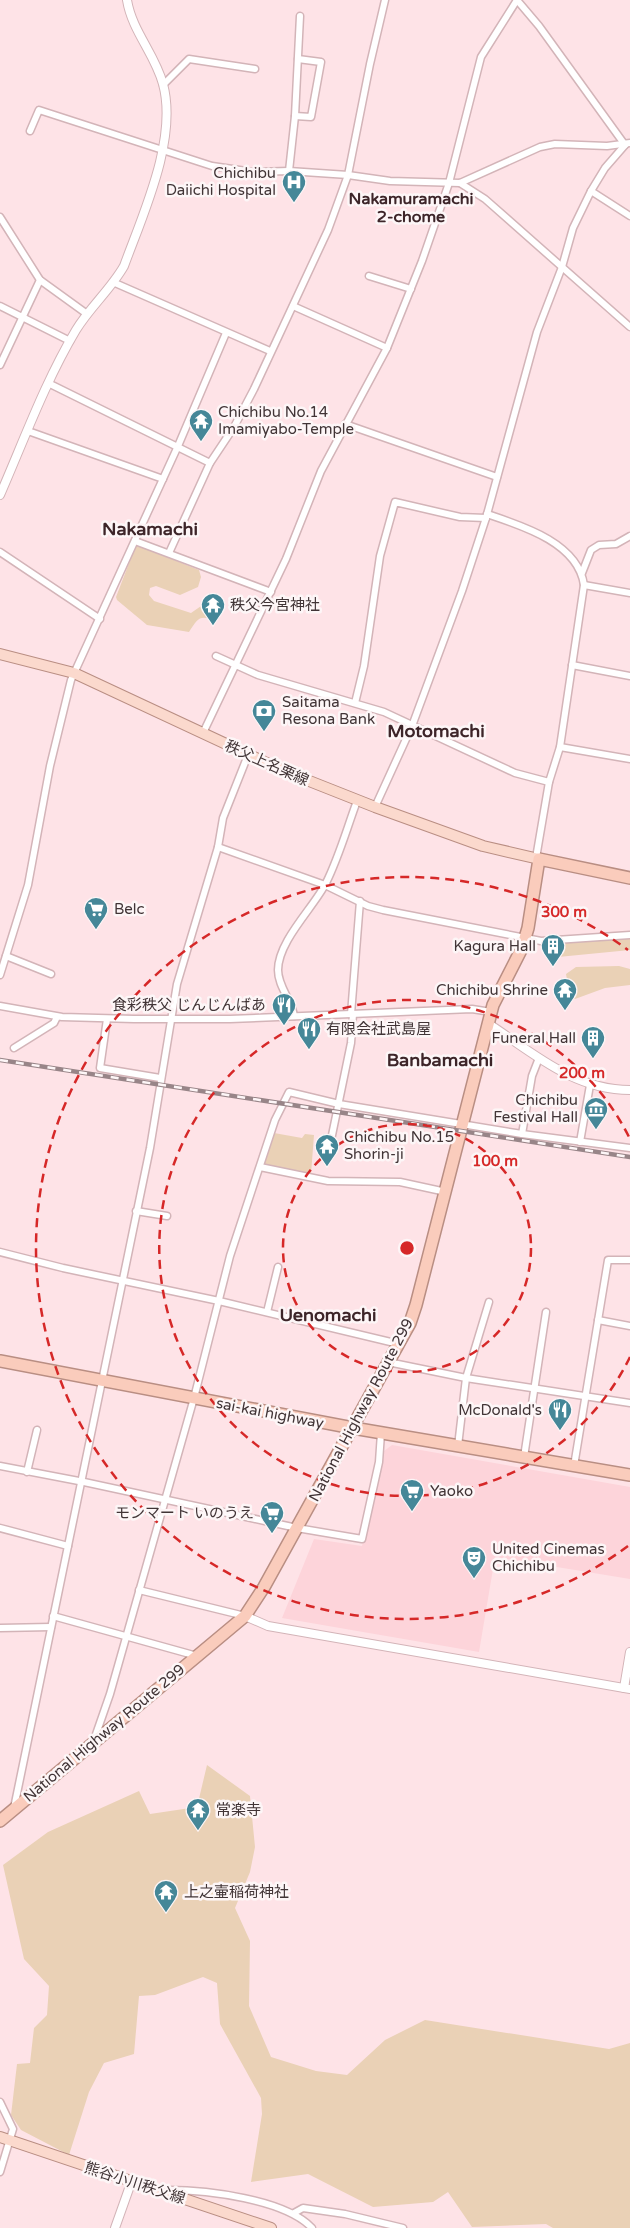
<svg xmlns="http://www.w3.org/2000/svg" width="630" height="2228" font-family="'Varela Round','Noto Sans JP',sans-serif">
<rect width="100%" height="100%" fill="#fee3e7"/>
<!-- built -->
<path fill="#fdd4da" d="M392,1445L630,1487V1579L495,1557L479,1652L282,1618L314,1539L362,1546L384,1451Z"/>
<!-- green -->
<g fill="#ead1b6">
<path d="M136,545L199,570L201,577L198,587L180,595L156,586L150,588L149,595L154,601L191,613L204,604L220,610L215,620C199,615 198,618 189,632L147,625L117,600L116,597Z"/>
<path d="M630,938V950L558,957L544,952L543,945Z"/>
<path d="M619,966L630,969V985L605,988L575,999L570,997L566,974L576,967Z"/>
<path d="M274,1133L302,1138L305,1134L314,1135L311,1174L264,1165Z"/>
<path d="M207,1765L250,1796L255,1847L250,1872L235,1908L250,1941L249,2006L271,2057L316,2071L347,2075L385,2040L425,2020L609,2049L630,2043V2228H553L546,2224L472,2227L448,2192L433,2202L373,2207L308,2174L251,2182L262,2114L261,2098L220,2024L217,1983L203,1977L155,1995L139,1996L134,2054L104,2063L89,2092L69,2155L21,2130L11,2115L17,2064L30,2063L34,2028L47,2015L49,1986L24,1959L3,1865L48,1832L139,1791L150,1814L197,1807Z"/>
</g>
<g fill="none" stroke-linecap="round" stroke-linejoin="round">
<!-- minor casing -->
<g stroke="#d3b4b8" stroke-width="9">
<g id="minor">
<path d="M517,0L539,26L625,145"/>
<path d="M163,85L189,59L255,69"/>
<path d="M295,116L311,117L321,62L298,59"/>
<path d="M30,131L39,110L212,166L253,172L289,171L348,175L390,181L460,183L540,147L555,144L607,146L630,143"/>
<path d="M289,171L295,116L300,16"/>
<path d="M460,183L485,199L630,327"/>
<path d="M591,191L630,216"/>
<path d="M0,217L40,280L87,314"/>
<path d="M369,276L411,289"/>
<path d="M115,283L270,351"/>
<path d="M0,306L70,341"/>
<path d="M293,306L387,348"/>
<path d="M0,365L40,280"/>
<path d="M48,383L210,463"/>
<path d="M345,424L497,477"/>
<path d="M28,431L163,479"/>
<path d="M487,514C523,526 578,543 584,585L560,747L549,782L536,858"/>
<path d="M135,541L271,592"/>
<path d="M0,552L100,619"/>
<path d="M169,553L210,463L234,427L254,389L328,230L348,175L370,64L385,0"/>
<path d="M582,573L591,550L599,545L616,544L630,536"/>
<path d="M584,585L630,593"/>
<path d="M216,656L258,675L384,712L515,773L549,782"/>
<path d="M572,665L630,676"/>
<path d="M355,703L364,666L380,556L395,502L460,517L486,518"/>
<path d="M203,733L286,559L321,471L387,348L422,261L449,183L481,57L517,0"/>
<path d="M560,747L630,759"/>
<path d="M375,807L412,726L462,591L486,518L537,332L562,267L573,228L591,191L605,168L625,145"/>
<path d="M218,847L325,885L368,906L383,910L541,941L630,935"/>
<path d="M6,956L51,974"/>
<path d="M0,975L28,885L50,766L71,680L178,446L226,333"/>
<path d="M0,1006L62,1017L134,1019H230L472,1009L491,1012"/>
<path d="M351,1014L360,901"/>
<path d="M294,1016C292,1000 278,987 278,970C278,941 314,907 326,883C339,857 347,828 357,801"/>
<path d="M107,1019L100,1068L160,1078"/>
<path d="M14,1048L54,1023L57,1017"/>
<path d="M522,1134L532,1076L539,1058"/>
<path d="M331,1140L351,1043L353,1014"/>
<path d="M580,1142L590,1085"/>
<path d="M260,1167L328,1181L400,1182L446,1192"/>
<path d="M136,1211L167,1216"/>
<path d="M0,1252L63,1268L219,1301L399,1344"/>
<path d="M267,1312L278,1267"/>
<path d="M598,1320L630,1326"/>
<path d="M388,1362L466,1378L630,1403"/>
<path d="M458,1446L466,1378L489,1302"/>
<path d="M524,1457L546,1312"/>
<path d="M0,1466L84,1482L297,1528L362,1539L379,1462L381,1433"/>
<path d="M574,1466L608,1260H630"/>
<path d="M27,1472L37,1430"/>
<path d="M0,1528L68,1546"/>
<path d="M139,1590L245,1616"/>
<path d="M53,1616L197,1656"/>
<path d="M0,1628L51,1627"/>
<path d="M94,1740L110,1694L194,1398L230,1256L275,1120L289,1092L339,1104L522,1134L630,1148"/>
<path d="M14,1808L150,1148L177,984L218,847L223,818L248,755"/>
<path d="M0,2102L13,2129L0,2172"/>
<path d="M168,2190C206,2190 285,2199 312,2228"/>
<path d="M294,2213L303,2208L345,2214L403,2228"/>
</g>
</g>
<!-- tertiary casing -->
<g stroke="#d3b4b8" stroke-width="10">
<g id="tertiary">
<path d="M0,495C24,440 45,382 76,330C90,307 111,289 124,266C143,214 178,139 163,84C155,54 132,31 127,0"/>
<path d="M489,1024C533,1053 574,1090 630,1090"/>
<path d="M245,1616L268,1626L630,1689"/>
<path d="M624,1688L630,1652"/>
<path d="M115,2228L131,2183"/>
</g>
</g>
<!-- primary casing -->
<g stroke="#b98e83" stroke-width="12">
<g id="primary">
<path d="M0,654L74,673L284,771L375,807L483,846L539,859"/>
<path d="M0,2137L271,2228"/>
</g>
</g>
<!-- trunk casing -->
<g stroke="#b98e83" stroke-width="14">
<g id="trunk">
<path d="M0,1361L353,1428L630,1475"/>
<path d="M0,1821L245,1616L264,1587L410,1323L416,1305L493,1005L522,948L528,928L539,859L630,878"/>
</g>
</g>
<!-- minor -->
<use href="#minor" stroke="#fff" stroke-width="6"/>
<!-- tertiary -->
<use href="#tertiary" stroke="#fff" stroke-width="8"/>
<!-- primary -->
<use href="#primary" stroke="#fbd9cd" stroke-width="10"/>
<!-- trunk -->
<use href="#trunk" stroke="#faccbc" stroke-width="11"/>
<!-- rail casing -->
<g stroke="#988588" stroke-width="4.5">
<path id="rail" d="M0,1060L630,1157"/>
</g>
<!-- rail -->
<use href="#rail" stroke="#fdf6f7" stroke-width="2.5" stroke-dasharray="8" stroke-linecap="butt"/>
</g>
<!-- distance rings -->
<g fill="none" stroke="#d62828" stroke-width="2.5" stroke-dasharray="9 6">
<circle cx="407" cy="1248" r="124"/>
<path d="M630 1357A248 248 0 1 1 630 1139"/>
<path d="M628 1546A371 371 0 1 1 628 950"/>
</g>
<!-- icons -->
<defs>
<g id="hospital-pin" transform="scale(1.25)"><path d="M0 17L-7.5 6A9.5 9.5 0 1 1 7.5 6Z" fill="#458798" stroke="#fdf6f7"/><path d="M-5-5h3v3.5h4V-5h3V5h-3V1.5h-4V5h-3Z" fill="#fff"/></g>
<g id="temple-pin" transform="scale(1.25)"><path d="M0 17L-7.5 6A9.5 9.5 0 1 1 7.5 6Z" fill="#458798" stroke="#fdf6f7"/><path d="M0-6L5-2H3V0L6.5 2.5H4V6H1.5V3h-3V6H-4V2.5H-6.5L-3 0V-2H-5Z" fill="#fff"/></g>
<g id="bank-pin" transform="scale(1.25)"><path d="M0 17L-7.5 6A9.5 9.5 0 1 1 7.5 6Z" fill="#458798" stroke="#fdf6f7"/><path d="M-6-4H6V4H-6ZM0-2.3a2.3 2.3 0 1 0 0 4.6a2.3 2.3 0 1 0 0-4.6Z" fill="#fff"/></g>
<g id="supermarket-pin" transform="scale(1.25)"><path d="M0 17L-7.5 6A9.5 9.5 0 1 1 7.5 6Z" fill="#458798" stroke="#fdf6f7"/><path d="M-6-5.5h2.5l.6 2H6L4.5 2H-2.5L-4.4-4H-6ZM-1.5 3.2a1.3 1.3 0 1 0 .1 0ZM3 3.2a1.3 1.3 0 1 0 .1 0Z" fill="#fff"/></g>
<g id="building-pin" transform="scale(1.25)"><path d="M0 17L-7.5 6A9.5 9.5 0 1 1 7.5 6Z" fill="#458798" stroke="#fdf6f7"/><path d="M-4-6H4V6H1V3H-1V6H-4ZM-2.5-4.3h1.7v1.8h-1.7ZM.8-4.3h1.7v1.8H.8ZM-2.5-1h1.7V.8h-1.7ZM.8-1h1.7V.8H.8Z" fill="#fff"/></g>
<g id="restaurant-pin" transform="scale(1.25)"><path d="M0 17L-7.5 6A9.5 9.5 0 1 1 7.5 6Z" fill="#458798" stroke="#fdf6f7"/><path d="M-5-6h1v4h1v-4h1v4h1v-4h1v5L-1.5 .5V6h-2V.5L-5-1ZM5-6V6H3V1.5H1.5Q1.5-4 5-6Z" fill="#fff"/></g>
<g id="museum-pin" transform="scale(1.25)"><path d="M0 17L-7.5 6A9.5 9.5 0 1 1 7.5 6Z" fill="#458798" stroke="#fdf6f7"/><path d="M0-6L6-3V-2H-6V-3ZM-5-1h2V3h-2ZM-1-1h2V3h-2ZM3-1h2V3H3ZM-6 4H6V6H-6Z" fill="#fff"/></g>
<g id="theatre-pin" transform="scale(1.25)"><path d="M0 17L-7.5 6A9.5 9.5 0 1 1 7.5 6Z" fill="#458798" stroke="#fdf6f7"/><path d="M-5-5.5Q0-4 5-5.5V0Q5 5 0 6Q-5 5-5 0ZM-3.3-2.5H-1v1.5H-3.3ZM1-2.5H3.3v1.5H1ZM-2.8 1Q0 5.5 2.8 1Z" fill="#fff"/></g>
</defs>
<g fill-rule="evenodd">
<use href="#hospital-pin" x="294" y="182"/>
<use href="#temple-pin" x="201" y="421"/>
<use href="#temple-pin" x="213" y="605"/>
<use href="#bank-pin" x="264" y="711"/>
<use href="#supermarket-pin" x="96" y="909"/>
<use href="#building-pin" x="553" y="946"/>
<use href="#temple-pin" x="565" y="990"/>
<use href="#restaurant-pin" x="284" y="1005"/>
<use href="#restaurant-pin" x="309" y="1029"/>
<use href="#building-pin" x="593" y="1038"/>
<use href="#museum-pin" x="596" y="1109"/>
<use href="#temple-pin" x="327" y="1146"/>
<use href="#restaurant-pin" x="560" y="1410"/>
<use href="#supermarket-pin" x="412" y="1491"/>
<use href="#supermarket-pin" x="272" y="1513"/>
<use href="#theatre-pin" x="474" y="1558"/>
<use href="#temple-pin" x="198" y="1810"/>
<use href="#temple-pin" x="166" y="1892"/>
</g>
<g text-anchor="middle" dominant-baseline="central" stroke-width="5" stroke-linejoin="round" paint-order="stroke">
<!-- poi labels -->
<g font-size="15" fill="#413436" stroke="#fdf6f7" text-anchor="start">
<text x="276" y="173" text-anchor="end">Chichibu<tspan x="276" dy="17">Daiichi Hospital</tspan></text>
<text x="218" y="412">Chichibu No.14<tspan x="218" dy="17">Imamiyabo-Temple</tspan></text>
<text x="230" y="605">秩父今宮神社</text>
<text x="282" y="702">Saitama<tspan x="282" dy="17">Resona Bank</tspan></text>
<text x="114" y="909">Belc</text>
<text x="536" y="946" text-anchor="end">Kagura Hall</text>
<text x="548" y="990" text-anchor="end">Chichibu Shrine</text>
<text x="266" y="1005" text-anchor="end">食彩秩父 じんじんばあ</text>
<text x="326" y="1029">有限会社武島屋</text>
<text x="576" y="1038" text-anchor="end">Funeral Hall</text>
<text x="578" y="1100" text-anchor="end">Chichibu<tspan x="578" dy="17">Festival Hall</tspan></text>
<text x="344" y="1137">Chichibu No.15<tspan x="344" dy="17">Shorin-ji</tspan></text>
<text x="542" y="1410" text-anchor="end">McDonald's</text>
<text x="430" y="1491">Yaoko</text>
<text x="254" y="1513" text-anchor="end">モンマート いのうえ</text>
<text x="492" y="1549">United Cinemas<tspan x="492" dy="17">Chichibu</tspan></text>
<text x="216" y="1810">常楽寺</text>
<text x="184" y="1892">上之壷稲荷神社</text>
</g>
<!-- street labels -->
<g font-size="15" fill="#413436" stroke="#fdf6f7">
<text transform="translate(267 763) rotate(24)">秩父上名栗線</text>
<text transform="translate(361 1410) rotate(-62)">National Highway Route 299</text>
<text transform="translate(270 1413) rotate(11)">sai-kai highway</text>
<text transform="translate(104 1733) rotate(-40)">National Highway Route 299</text>
<text transform="translate(135 2183) rotate(18)">熊谷小川秩父線</text>
</g>
<!-- neighbourhood labels -->
<g font-size="16" font-weight="bold" fill="#3d2529" stroke="#fdf6f7">
<text x="411" y="199">Nakamuramachi<tspan x="411" dy="18">2-chome</tspan></text>
</g>
<!-- quarter labels -->
<g font-size="18" font-weight="bold" fill="#3d2529" stroke="#fdf6f7">
<text x="150" y="529">Nakamachi</text>
<text x="436" y="731">Motomachi</text>
<text x="440" y="1060">Banbamachi</text>
<text x="328" y="1315">Uenomachi</text>
</g>
</g>
<circle cx="407" cy="1248" r="8" fill="#d62828" stroke="#fdf6f7" stroke-width="2.5"/>
<g font-size="15" text-anchor="middle" font-weight="bold" fill="#d62828" stroke="#fdf6f7" stroke-width="5" stroke-linejoin="round" paint-order="stroke">
<text x="564" y="917">300 m</text>
<text x="582" y="1078">200 m</text>
<text x="495" y="1166">100 m</text>
</g>
</svg>
